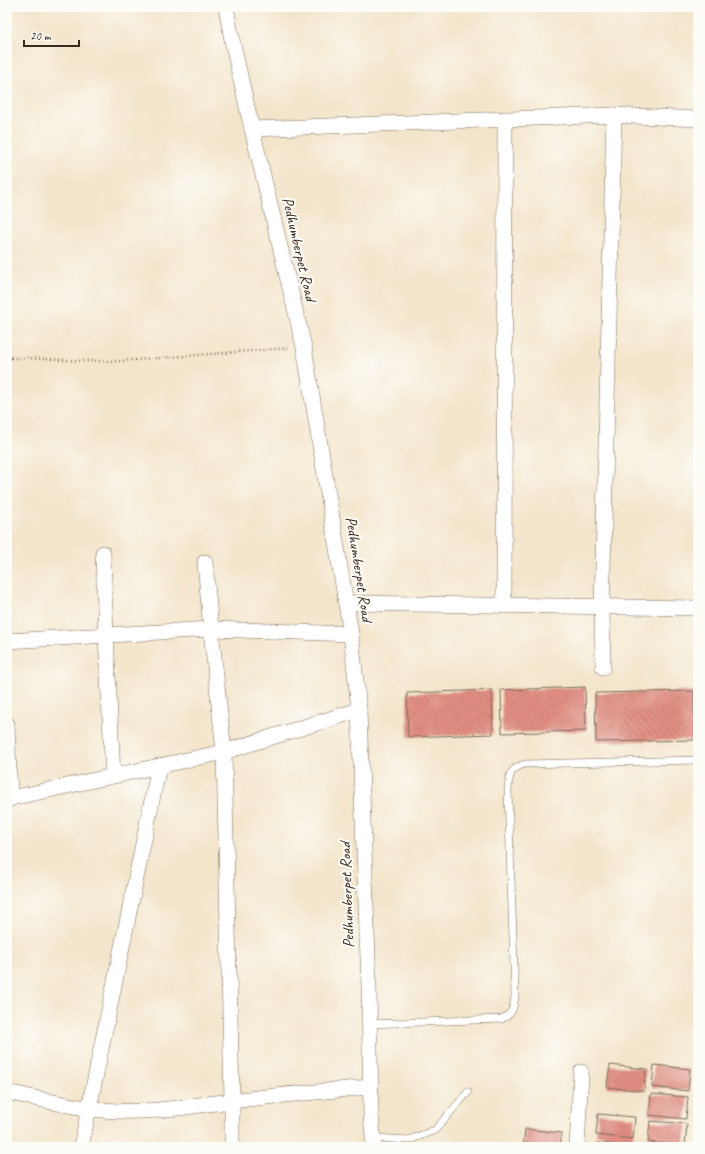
<svg xmlns="http://www.w3.org/2000/svg" width="705" height="1154" font-family="Caveat,sans-serif">
<defs>
<pattern id="building-back-hatch" width="6" height="6" patternUnits="userSpaceOnUse"><rect width="6" height="6" fill="#e28e82"/><path d="M-1 5l2 2M0 0l6 6M5-1l2 2" fill="none" stroke="#b8746a"/></pattern>
</defs>
<rect width="100%" height="100%" fill="#fdfcf7"/>
<filter id="ink" filterUnits="userSpaceOnUse"><feTurbulence type="fractalNoise" baseFrequency=".025" numOctaves="2"/><feDisplacementMap in="SourceGraphic" scale="8" xChannelSelector="R" yChannelSelector="G"/><feConvolveMatrix kernelMatrix="1 2 1 2 8 2 1 2 1" color-interpolation-filters="sRGB"/></filter>
<filter id="wash" filterUnits="userSpaceOnUse"><feTurbulence type="fractalNoise" baseFrequency=".012" numOctaves="4" result="noise"/><feDisplacementMap in="SourceGraphic" scale="16" xChannelSelector="R" yChannelSelector="G"/><feGaussianBlur stdDeviation="0.9" result="paint"/><feColorMatrix in="noise" values="0 0 0 0 0 0 0 0 0 0 0 0 0 0 0 0 0 1.4 0 .05"/><feComposite in="paint" operator="in"/></filter>
<g filter="url(#wash)">
<rect width="100%" height="100%" fill="#f3e5cb"/>
<g id="blocks">
<!-- building -->
<g fill="url(#building-back-hatch)">
<path d="M585,687L586,731L502,733L501,690Z"/>
<path d="M492,690L493,734L408,737L407,693Z"/>
<path d="M694,691L695,740L596,742L595,693Z"/>
<path d="M610,1065L646,1069L644,1091L607,1087Z"/>
<path d="M654,1065L690,1069L688,1091L652,1087Z"/>
<path d="M651,1094L688,1097L686,1119L649,1115Z"/>
<path d="M598,1114L635,1117L633,1139L596,1135Z"/>
<path d="M650,1121L687,1124L685,1146L648,1142Z"/>
<path d="M525,1129L562,1133L560,1147H523Z"/>
<path d="M597,1143L627,1146V1147H596Z"/>
</g>
</g>
</g>
<g filter="url(#ink)">
<use href="#blocks" fill-opacity="0" stroke="#7b6b5b" stroke-width="1"/>
<g fill="none" stroke-linecap="round" stroke-linejoin="round">
<!-- lane casing -->
<g stroke="#7b6b5b" stroke-width="8">
<g id="lane">
<path d="M369,1024L501,1019C513,1014 513,1010 515,996L508,791C509,775 509,769 525,764L698,760"/>
<path d="M373,1138L409,1140L435,1130L468,1092"/>
</g>
</g>
<!-- street casing -->
<g stroke="#7b6b5b" stroke-width="16">
<g id="street">
<path d="M226,7L232,40L252,129L304,347L351,634L359,710L369,987L371,1115L374,1147"/>
<path d="M252,129L614,115L698,119"/>
<path d="M103,553L106,635L113,776"/>
<path d="M205,562L211,629L224,752L232,1101V1147"/>
<path d="M346,603L698,608"/>
<path d="M504,605L505,119"/>
<path d="M7,641L211,629L351,634"/>
<path d="M603,667L602,607L614,115"/>
<path d="M7,724L10,799"/>
<path d="M7,799L224,752L359,710"/>
<path d="M7,1092C43,1100 80,1109 117,1111C157,1113 193,1105 232,1101C278,1095 324,1091 371,1087"/>
<path d="M81,1147L159,766"/>
<path d="M577,1147L581,1072"/>
</g>
</g>
<!-- path -->
<path stroke="#7b6b5b" stroke-width="2.5" stroke-dasharray="1 3" stroke-linecap="butt" d="M7,358H27L84,361H121L288,348"/>
<!-- lane -->
<use href="#lane" stroke="#fff" stroke-width="7"/>
<!-- street -->
<use href="#street" stroke="#fff" stroke-width="15"/>
</g>
</g>
<g text-anchor="middle" dominant-baseline="central" stroke-width="4" stroke-linejoin="round" paint-order="stroke">
<!-- street labels -->
<g font-size="16" fill="#3b2a1e" stroke="#fdfcf7">
<text transform="translate(299 249) rotate(77)">Pedhumberpet Road</text>
<text transform="translate(359 569) rotate(81)">Pedhumberpet Road</text>
<text transform="translate(347 895) rotate(-92)">Pedhumberpet Road</text>
</g>
</g>
<!-- margin -->
<rect width="705" height="1154" fill="none" stroke="#fdfcf7" stroke-width="24"/>
<!-- scale -->
<path d="M24 40v6h55v-6" fill="none" stroke="#3b2a1e" stroke-width="2"/>
<text x="30" y="40" font-size="12" fill="#3b2a1e" stroke="#fdfcf7" stroke-width="3" paint-order="stroke">20 m</text>
</svg>
